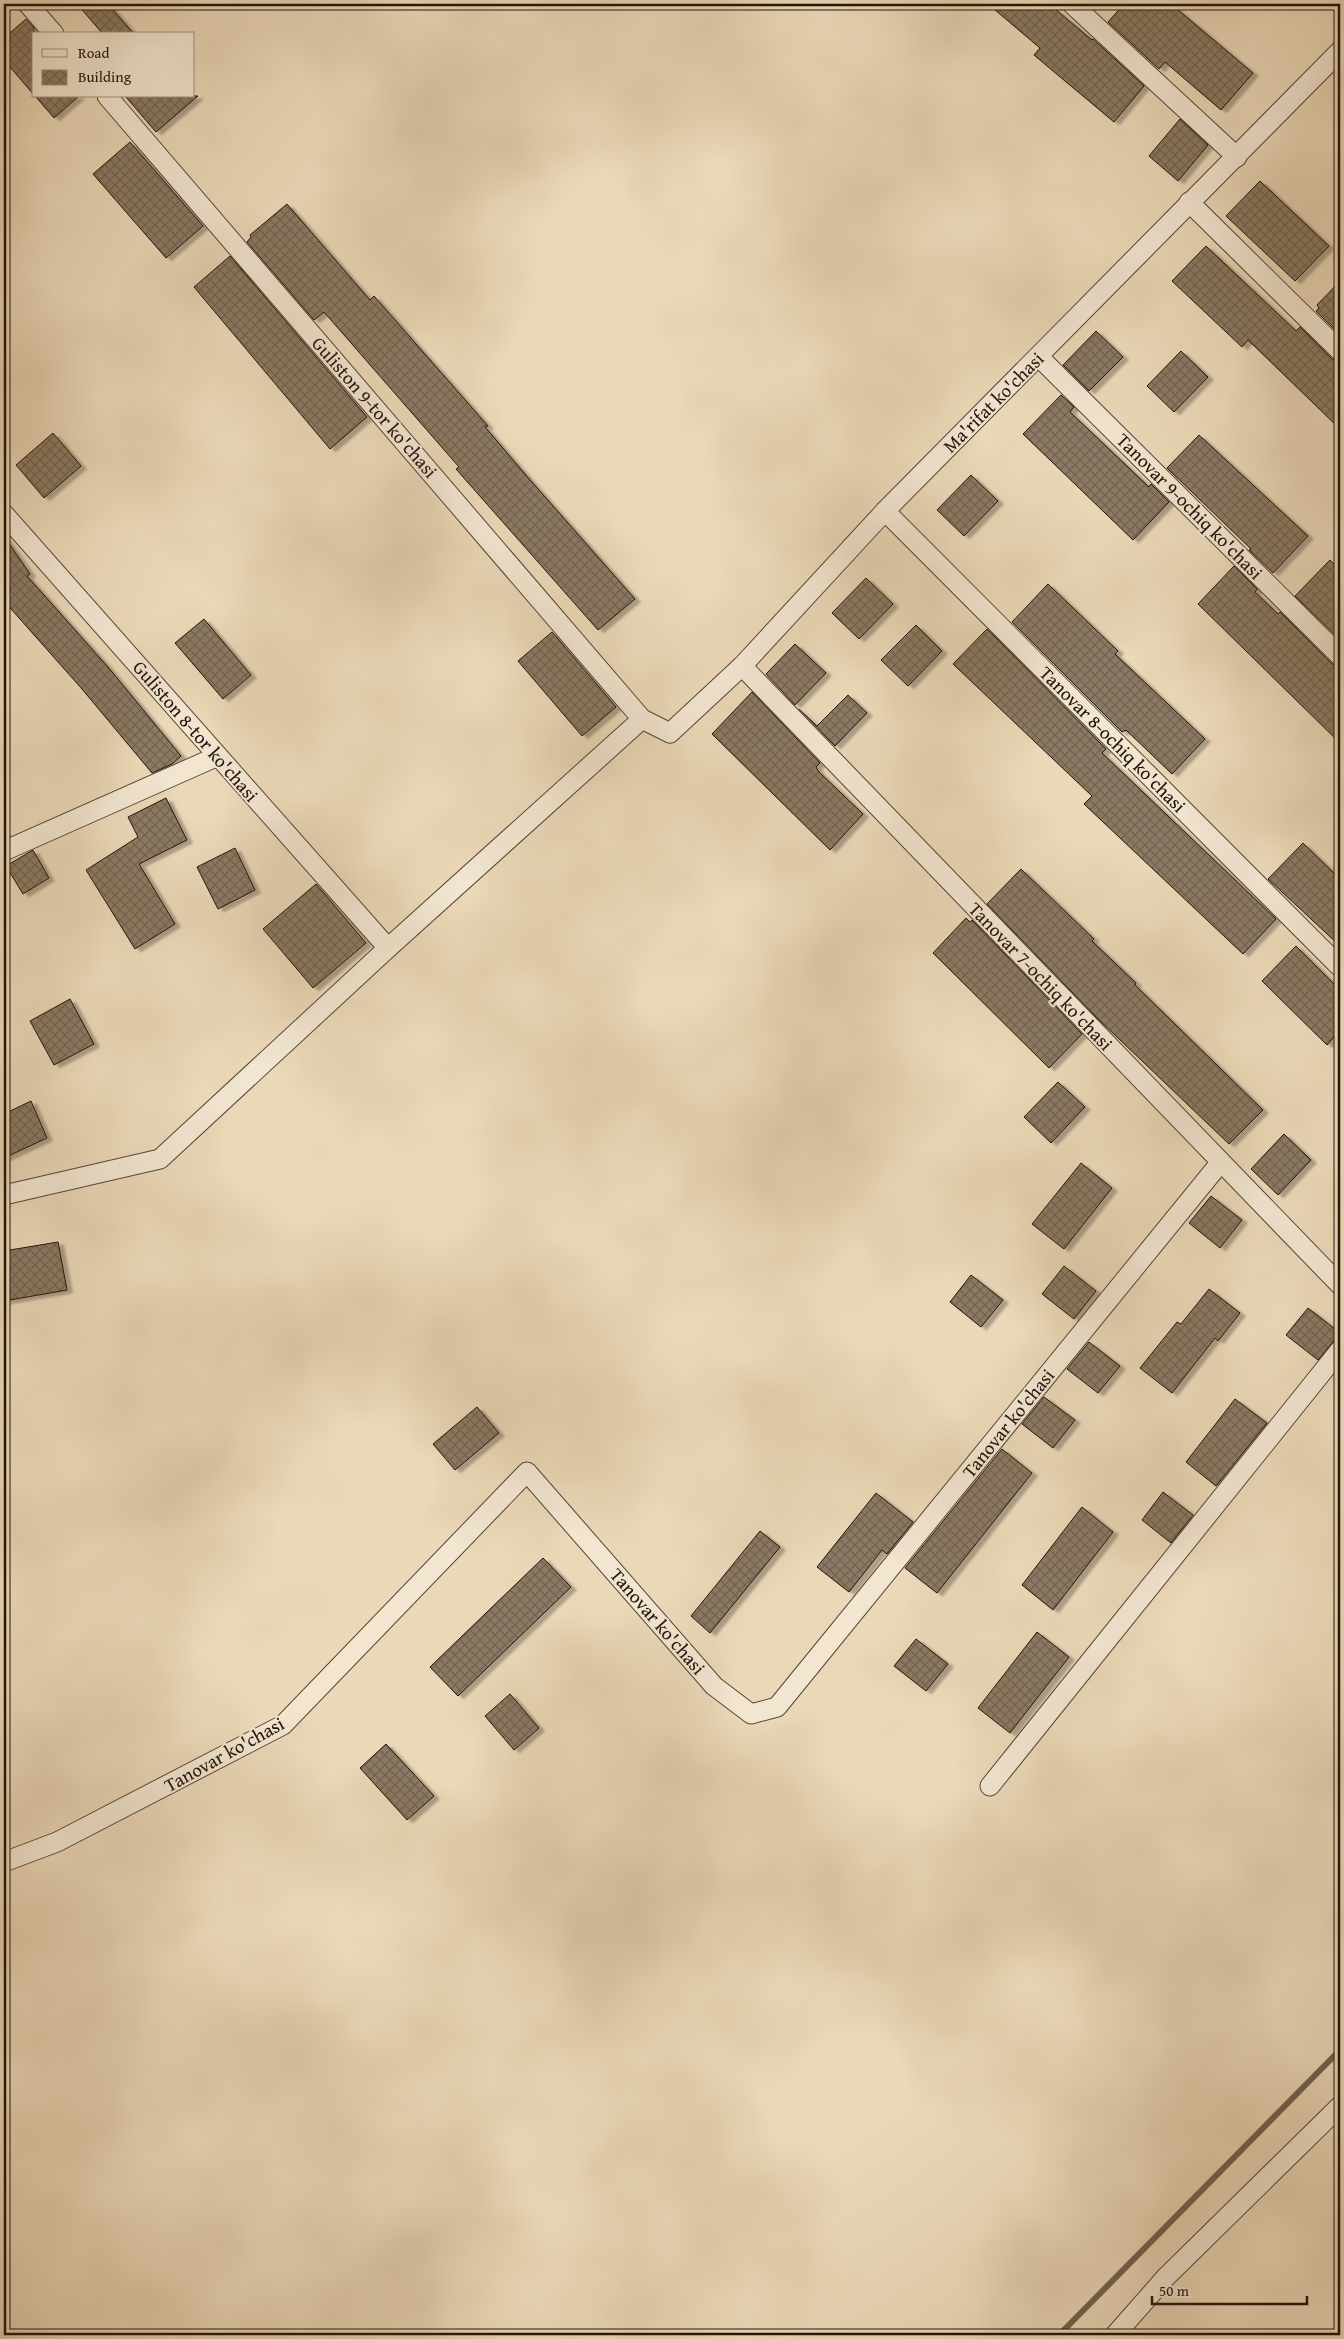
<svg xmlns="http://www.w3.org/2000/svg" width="1344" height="2339" font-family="'Gentium Book Plus',serif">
<defs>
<pattern id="building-cross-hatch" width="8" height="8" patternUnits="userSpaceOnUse" patternTransform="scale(1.25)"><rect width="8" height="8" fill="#8b7a64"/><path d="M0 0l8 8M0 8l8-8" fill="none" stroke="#716351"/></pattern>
<filter id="shadow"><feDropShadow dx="5.5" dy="3" stdDeviation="1" flood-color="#0004"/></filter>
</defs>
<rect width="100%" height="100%" fill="#ebd8b8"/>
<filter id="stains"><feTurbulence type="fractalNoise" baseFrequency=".004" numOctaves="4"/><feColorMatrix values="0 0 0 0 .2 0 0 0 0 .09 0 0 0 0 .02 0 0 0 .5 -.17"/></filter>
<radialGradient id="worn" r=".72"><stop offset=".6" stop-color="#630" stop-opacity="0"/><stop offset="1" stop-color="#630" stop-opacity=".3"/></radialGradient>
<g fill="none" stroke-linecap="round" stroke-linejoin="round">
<!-- stream -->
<path stroke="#72614f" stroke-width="6" d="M1059,2335L1340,2050"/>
</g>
<!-- building -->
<g fill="url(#building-cross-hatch)" stroke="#22140a" filter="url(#shadow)">
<path d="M77,4H108L134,34H103Z"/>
<path d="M988,4H1049L1092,40L1093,39L1144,86L1114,122L1034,55L1040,48Z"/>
<path d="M1124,4H1171L1253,73L1221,110L1165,62L1159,69L1108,22Z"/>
<path d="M26,19L34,28V95L4,60V38Z"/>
<path d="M35,96H79L54,118Z"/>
<path d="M125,96H198L156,132Z"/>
<path d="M1180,119L1208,145L1178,181L1149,156Z"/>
<path d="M130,142L203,226L166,258L93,174Z"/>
<path d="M1260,181L1329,246L1295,281L1226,216Z"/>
<path d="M287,204L370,300L374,296L488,426L485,427L531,481L635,599L598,630L456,469L459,467L324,312L314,320L247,242L251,237L250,235Z"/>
<path d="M1206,246L1296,331L1300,327L1332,359L1340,362V429L1248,340L1242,347L1172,281Z"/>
<path d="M230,256L367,417L330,449L194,287Z"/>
<path d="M1340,281V335L1316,311L1319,308L1317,305Z"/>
<path d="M1096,331L1123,357L1089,391L1063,365Z"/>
<path d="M1181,351L1208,377L1174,412L1147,386Z"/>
<path d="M1061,395L1074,407L1070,412L1149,487L1151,484L1169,502L1133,540L1023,434Z"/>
<path d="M53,433L81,466L44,498L16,465Z"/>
<path d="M1199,435L1308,536L1273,573L1249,550L1251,549L1167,468Z"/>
<path d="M971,475L998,501L964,536L937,510Z"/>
<path d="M4,536L30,574L27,576L108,667L181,756L172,764L152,773L82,689L4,601Z"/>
<path d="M1330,560L1340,570V640L1295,596Z"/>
<path d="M1234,566L1257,589L1255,592L1278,614L1280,612L1332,664L1340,667V743L1198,604Z"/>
<path d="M866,578L893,604L859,639L832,613Z"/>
<path d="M1048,584L1118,651L1115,654L1205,739L1172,774L1126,730L1122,732L1012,622Z"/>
<path d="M204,619L251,675L223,699L175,643Z"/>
<path d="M916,625L942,651L908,686L881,660Z"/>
<path d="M987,629L1106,749L1102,753L1276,919L1243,954L1084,804L1092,796L953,664Z"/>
<path d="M552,632L616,707L582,736L518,661Z"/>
<path d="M795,644L826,673L795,705L766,674Z"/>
<path d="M752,692L820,763L816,767L819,772L863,814L830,850L712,734Z"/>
<path d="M848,695L867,713L835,746L799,709L817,726Z"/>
<path d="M166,798L187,840L139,864L175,924L135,949L86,870L138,837L128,817Z"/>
<path d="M1303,843L1340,879V946L1268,879Z"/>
<path d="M235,848L255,890L218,909L197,867Z"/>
<path d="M33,850L49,878L23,894L6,866Z"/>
<path d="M1021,869L1094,939L1092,941L1136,983L1135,985L1263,1110L1229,1144L1097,1018L987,904Z"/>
<path d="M316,884L366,943L313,988L263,929Z"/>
<path d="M966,918L970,922L972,920L1082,1034L1049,1068L933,953Z"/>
<path d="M1296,946L1340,990V1030L1327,1045L1262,981Z"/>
<path d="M70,999L94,1044L54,1065L30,1021Z"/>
<path d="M1058,1082L1085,1107L1051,1143L1024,1117Z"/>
<path d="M31,1101L47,1138L4,1158V1114Z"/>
<path d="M1284,1134L1311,1160L1278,1195L1251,1169Z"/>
<path d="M1081,1163L1112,1188L1064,1249L1032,1224Z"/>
<path d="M1211,1196L1242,1220L1220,1248L1189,1223Z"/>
<path d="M58,1242L67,1290L4,1301V1251Z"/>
<path d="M1064,1266L1096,1291L1074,1319L1042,1294Z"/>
<path d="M971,1275L1003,1300L981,1327L950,1302Z"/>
<path d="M1209,1289L1240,1313L1218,1341L1215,1338L1172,1393L1140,1368L1177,1322L1181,1324Z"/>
<path d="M1308,1308L1340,1333L1318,1360L1286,1335Z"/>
<path d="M1089,1342L1120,1366L1098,1393L1067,1369Z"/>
<path d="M1044,1397L1075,1420L1053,1448L1022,1424Z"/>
<path d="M1235,1399L1267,1423L1216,1486L1186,1462Z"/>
<path d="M477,1407L499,1433L455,1470L433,1444Z"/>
<path d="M1002,1449L1032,1473L937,1593L905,1568Z"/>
<path d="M1163,1492L1193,1515L1171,1543L1142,1520Z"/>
<path d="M876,1493L913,1522L887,1554L882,1550L849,1592L817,1567Z"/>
<path d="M1082,1507L1113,1532L1053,1610L1022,1585Z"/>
<path d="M760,1531L780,1547L710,1633L691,1616Z"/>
<path d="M543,1558L571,1587L458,1696L430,1667Z"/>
<path d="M1037,1632L1069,1657L1010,1733L978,1708Z"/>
<path d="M916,1639L948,1664L926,1691L894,1666Z"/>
<path d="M510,1694L539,1728L514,1750L485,1716Z"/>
<path d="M386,1744L434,1796L407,1820L360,1768Z"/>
</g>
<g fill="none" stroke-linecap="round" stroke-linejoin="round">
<!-- minor casing -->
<g stroke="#544536" stroke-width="21">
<g id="minor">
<path d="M28,4L54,34"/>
<path d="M1072,4L1237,157"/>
<path d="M107,96L642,719L670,733L742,666L885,511L1340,51"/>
<path d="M1189,202L1340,351"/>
<path d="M1039,357L1340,656"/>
<path d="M885,511L1340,967"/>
<path d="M4,514L388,948"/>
<path d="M742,666L1340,1285"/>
<path d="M4,851L218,756"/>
<path d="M4,1195L160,1159L388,948L642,719"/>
<path d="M990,1786L1340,1350"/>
<path d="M4,1862L57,1842L283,1725L527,1472L714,1686L751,1714L777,1707L1220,1163"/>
<path d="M1115,2335L1166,2277L1340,2106"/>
</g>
</g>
<!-- minor -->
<use href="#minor" stroke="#f2e6d1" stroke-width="19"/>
</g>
<g text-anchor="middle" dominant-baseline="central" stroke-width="4" stroke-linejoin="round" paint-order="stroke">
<!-- street labels -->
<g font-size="19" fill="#22140a" stroke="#f2e6d1">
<text transform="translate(993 402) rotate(-45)">Ma'rifat ko'chasi</text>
<text transform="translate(375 407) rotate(49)">Guliston 9-tor ko'chasi</text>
<text transform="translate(1190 506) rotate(45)">Tanovar 9-ochiq ko'chasi</text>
<text transform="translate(196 731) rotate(49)">Guliston 8-tor ko'chasi</text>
<text transform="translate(1113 739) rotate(45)">Tanovar 8-ochiq ko'chasi</text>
<text transform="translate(1041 976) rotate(46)">Tanovar 7-ochiq ko'chasi</text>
<text transform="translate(1008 1423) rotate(-51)">Tanovar ko'chasi</text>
<text transform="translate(658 1621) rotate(49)">Tanovar ko'chasi</text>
<text transform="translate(224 1754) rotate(-29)">Tanovar ko'chasi</text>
</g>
</g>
<!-- margin -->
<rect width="1344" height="2339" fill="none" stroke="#ebd8b8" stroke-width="20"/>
<rect x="5" y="5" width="1334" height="2329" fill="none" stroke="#22140a" stroke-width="2.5"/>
<rect x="10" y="10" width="1324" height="2319" fill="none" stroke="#22140a"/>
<!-- legend -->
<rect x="32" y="32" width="162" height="65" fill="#f2e6d1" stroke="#9f9281"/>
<rect x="42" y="49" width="25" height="8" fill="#f2e6d1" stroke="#9f9281"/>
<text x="78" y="58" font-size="15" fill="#22140a">Road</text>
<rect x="42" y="70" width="25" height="15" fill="url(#building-cross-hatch)" stroke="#9f9281"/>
<text x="78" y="82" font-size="15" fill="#22140a">Building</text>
<!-- scale -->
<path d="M1152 2296v8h155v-8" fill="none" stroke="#22140a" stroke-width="2.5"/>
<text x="1159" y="2296" font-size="15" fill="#22140a" stroke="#f2e6d1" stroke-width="4" paint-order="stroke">50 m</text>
<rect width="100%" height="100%" filter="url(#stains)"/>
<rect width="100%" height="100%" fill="url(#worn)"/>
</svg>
